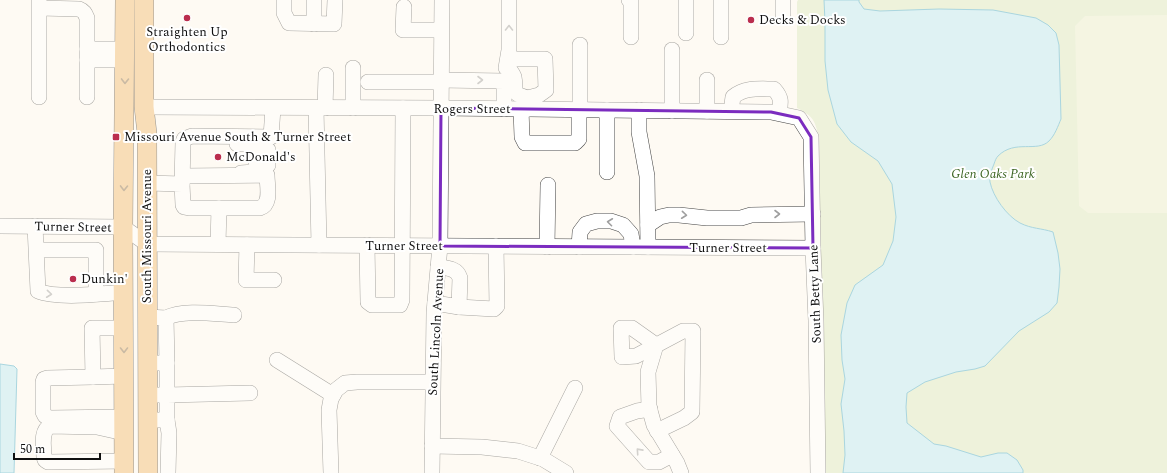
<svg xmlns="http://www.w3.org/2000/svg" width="1167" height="473" font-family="Spectral,serif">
<rect width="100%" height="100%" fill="#fefaf3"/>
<!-- green -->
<path fill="#dbe8be" d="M798,0H1167V473H824L819,139C815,120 814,117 797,108V2Z"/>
<!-- pitch -->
<path fill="#eaf0cf" d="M1167,15V213H1088L1079,206L1075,26L1085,16Z"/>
<!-- water -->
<g fill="#bae8f4" stroke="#44aac7">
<path d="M824,0H859V2L864,9L880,11L939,9L993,10L1036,18L1048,25L1056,33L1059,45L1061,119C1058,126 1055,135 1049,141C1037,153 1015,139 998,156C996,158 995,161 994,164C992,169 989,176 990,182C993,197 1007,216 1020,223C1032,229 1041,228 1053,232L1058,253L1060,269L1059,287L1057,303L1049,312L1019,331L985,366L975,369L956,372L925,382L907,393L906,407L907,423L934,444L946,446L981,457L998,453H1007L1017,460L1023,470V473H843L845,455L844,431L841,404L845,379L842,360L841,335L847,303L855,285L883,265L893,241L896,217L892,184L878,161L851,142L837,124L828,90L825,61V22Z"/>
<path d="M0,364L14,366L17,369L14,473H0Z"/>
</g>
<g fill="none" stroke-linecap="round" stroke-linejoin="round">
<!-- minor casing -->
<g stroke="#434343" stroke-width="16">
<g id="minor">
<path d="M284,0V13L289,23L334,24L335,0"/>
<path d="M629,0H631V37"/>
<path d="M686,0V33"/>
<path d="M404,7L403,30H441"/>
<path d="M40,8L79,9C84,11 85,13 87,18V97"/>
<path d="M783,14V0"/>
<path d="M314,24V0"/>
<path d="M721,37V0"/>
<path d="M87,49H126"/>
<path d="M508,59H545L546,90L539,95L528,98V109"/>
<path d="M87,60H125"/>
<path d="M507,66C509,69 513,73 514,77C517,92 510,93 528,98"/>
<path d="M353,68V108"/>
<path d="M506,68L509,50V0"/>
<path d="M441,80L504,81V109"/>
<path d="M707,80V111"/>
<path d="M368,82H441"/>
<path d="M39,97V0"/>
<path d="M144,107L441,108L771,112L799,118L811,137L813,248L816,321L818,473"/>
<path d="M316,108L319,245"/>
<path d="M325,108L326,75"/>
<path d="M521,109L522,137L525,143H575L579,139V110"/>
<path d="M580,110V45"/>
<path d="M639,110V132L647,176L648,247"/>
<path d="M672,111V50"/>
<path d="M731,111L733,97C745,87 759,89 774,89C782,98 781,102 779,113"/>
<path d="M237,144H253L258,159L254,172L241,173"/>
<path d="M253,144L268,150V165L254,172"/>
<path d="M607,172V110"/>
<path d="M147,183L182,184L183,205L184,207L189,208H260C272,204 267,186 267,175L183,176"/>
<path d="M182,184L183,142L184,139L192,136L271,137L273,108"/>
<path d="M648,225L660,217L669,215H679L707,218H741L751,215L813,214"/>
<path d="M0,226L123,227L147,244L813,248"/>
<path d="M35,226L38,291C56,299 103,294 124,292"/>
<path d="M218,244L219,208"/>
<path d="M247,245L246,280H274"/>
<path d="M367,245L368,302L372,305H400L402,300L403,108"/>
<path d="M547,247L548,185"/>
<path d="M579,247L580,232L586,224L597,221H611L623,225L631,234L633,247"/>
<path d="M37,250H96V294"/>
<path d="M435,303L459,307L460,278C457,268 447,268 438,267"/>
<path d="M459,307L494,309L497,306L496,246"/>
<path d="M147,317L166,318L167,363H148"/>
<path d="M166,318C183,309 215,314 234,315"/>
<path d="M124,328H92L93,377L47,378L44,379L43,382V412L45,416L50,418L124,417"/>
<path d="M656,345L632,328H621L622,357L636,356L683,331H693L692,412L684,418L657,431"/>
<path d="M656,345L648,372L649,407L654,425L677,463L681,473"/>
<path d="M277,360L333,395"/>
<path d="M93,377L124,376"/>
<path d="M157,395H167V363"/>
<path d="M650,409L637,411L620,417L617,426L649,462H659L672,455"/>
<path d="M148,420H167V395L250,393"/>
<path d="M167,420L169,433L168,473"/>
<path d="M432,446L482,447L518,451L543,459L566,473"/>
<path d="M540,458L575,388"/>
<path d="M124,461L48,462L45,460L44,457C44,447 40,431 50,426L97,427L124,433"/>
<path d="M331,473L329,410L331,399L336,390L345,383L357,382H432"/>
<path d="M432,473L434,313L440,246L442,0"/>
</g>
</g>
<!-- major casing -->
<g stroke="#212121" stroke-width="20">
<g id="major">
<path d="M144,0V107L147,133L148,473"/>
<path d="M124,473L123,227L125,0"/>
</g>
</g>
<!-- minor -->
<use href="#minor" stroke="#fff" stroke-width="15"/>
<!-- major -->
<use href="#major" stroke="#f2bb70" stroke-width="19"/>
</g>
<!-- one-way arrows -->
<defs><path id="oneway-chevron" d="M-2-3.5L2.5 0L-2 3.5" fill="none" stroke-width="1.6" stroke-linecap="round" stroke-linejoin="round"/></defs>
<g stroke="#9f9f9f">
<use href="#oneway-chevron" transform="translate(509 28) rotate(-90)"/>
<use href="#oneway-chevron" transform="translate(480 80)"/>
<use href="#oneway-chevron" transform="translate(777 214)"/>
<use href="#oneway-chevron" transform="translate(684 215) rotate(6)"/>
<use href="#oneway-chevron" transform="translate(610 222) rotate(-173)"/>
<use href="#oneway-chevron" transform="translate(49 294) rotate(6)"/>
<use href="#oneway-chevron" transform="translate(639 451) rotate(-132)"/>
</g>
<g stroke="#8c6e45">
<use href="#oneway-chevron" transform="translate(125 81) rotate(91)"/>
<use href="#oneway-chevron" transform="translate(124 188) rotate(91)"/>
<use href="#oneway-chevron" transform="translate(124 350) rotate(90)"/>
</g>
<!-- marked area -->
<path d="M0 0H1167V473H0ZM441,108L771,112L799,118L811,137L813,248L440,246Z" fill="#fefaf3" fill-opacity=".55" fill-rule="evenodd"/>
<path fill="none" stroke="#7b2cbf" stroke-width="3" stroke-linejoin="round" d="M441,108L771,112L799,118L811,137L813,248L440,246Z"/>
<!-- markers -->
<g fill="#ba2d4d" stroke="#fff" stroke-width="1.5">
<circle cx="187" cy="18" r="4"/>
<circle cx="751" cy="20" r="4"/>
<rect x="112" y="133" width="8" height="8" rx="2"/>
<circle cx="218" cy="157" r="4"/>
<circle cx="73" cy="279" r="4"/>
</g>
<g text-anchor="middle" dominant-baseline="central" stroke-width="4" stroke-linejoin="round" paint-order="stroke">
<!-- poi labels -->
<g font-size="13" fill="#101010" stroke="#fff" text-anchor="start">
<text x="759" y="20">Decks &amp; Docks</text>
<text x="187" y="32" text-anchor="middle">Straighten Up<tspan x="187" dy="15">Orthodontics</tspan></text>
<text x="124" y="137">Missouri Avenue South &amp; Turner Street</text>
<text x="226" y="157">McDonald's</text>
<text x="81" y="279">Dunkin'</text>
</g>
<!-- street labels -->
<g font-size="13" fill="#101010" stroke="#fff">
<text x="472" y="109">Rogers Street</text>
<text transform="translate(73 227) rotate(1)">Turner Street</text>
<text transform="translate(147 236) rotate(-90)">South Missouri Avenue</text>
<text x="404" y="246">Turner Street</text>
<text x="728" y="248">Turner Street</text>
<text transform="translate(815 294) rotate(-92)">South Betty Lane</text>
<text transform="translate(436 332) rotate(-87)">South Lincoln Avenue</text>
</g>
<!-- park labels -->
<g font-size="13" font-style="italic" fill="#3c6522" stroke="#fff">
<text x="993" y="174">Glen Oaks Park</text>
</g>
</g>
<!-- scale -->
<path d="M14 453v6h86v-6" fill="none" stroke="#101010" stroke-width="2"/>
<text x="20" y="453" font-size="12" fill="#101010" stroke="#ffffff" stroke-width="3" paint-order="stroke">50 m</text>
</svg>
